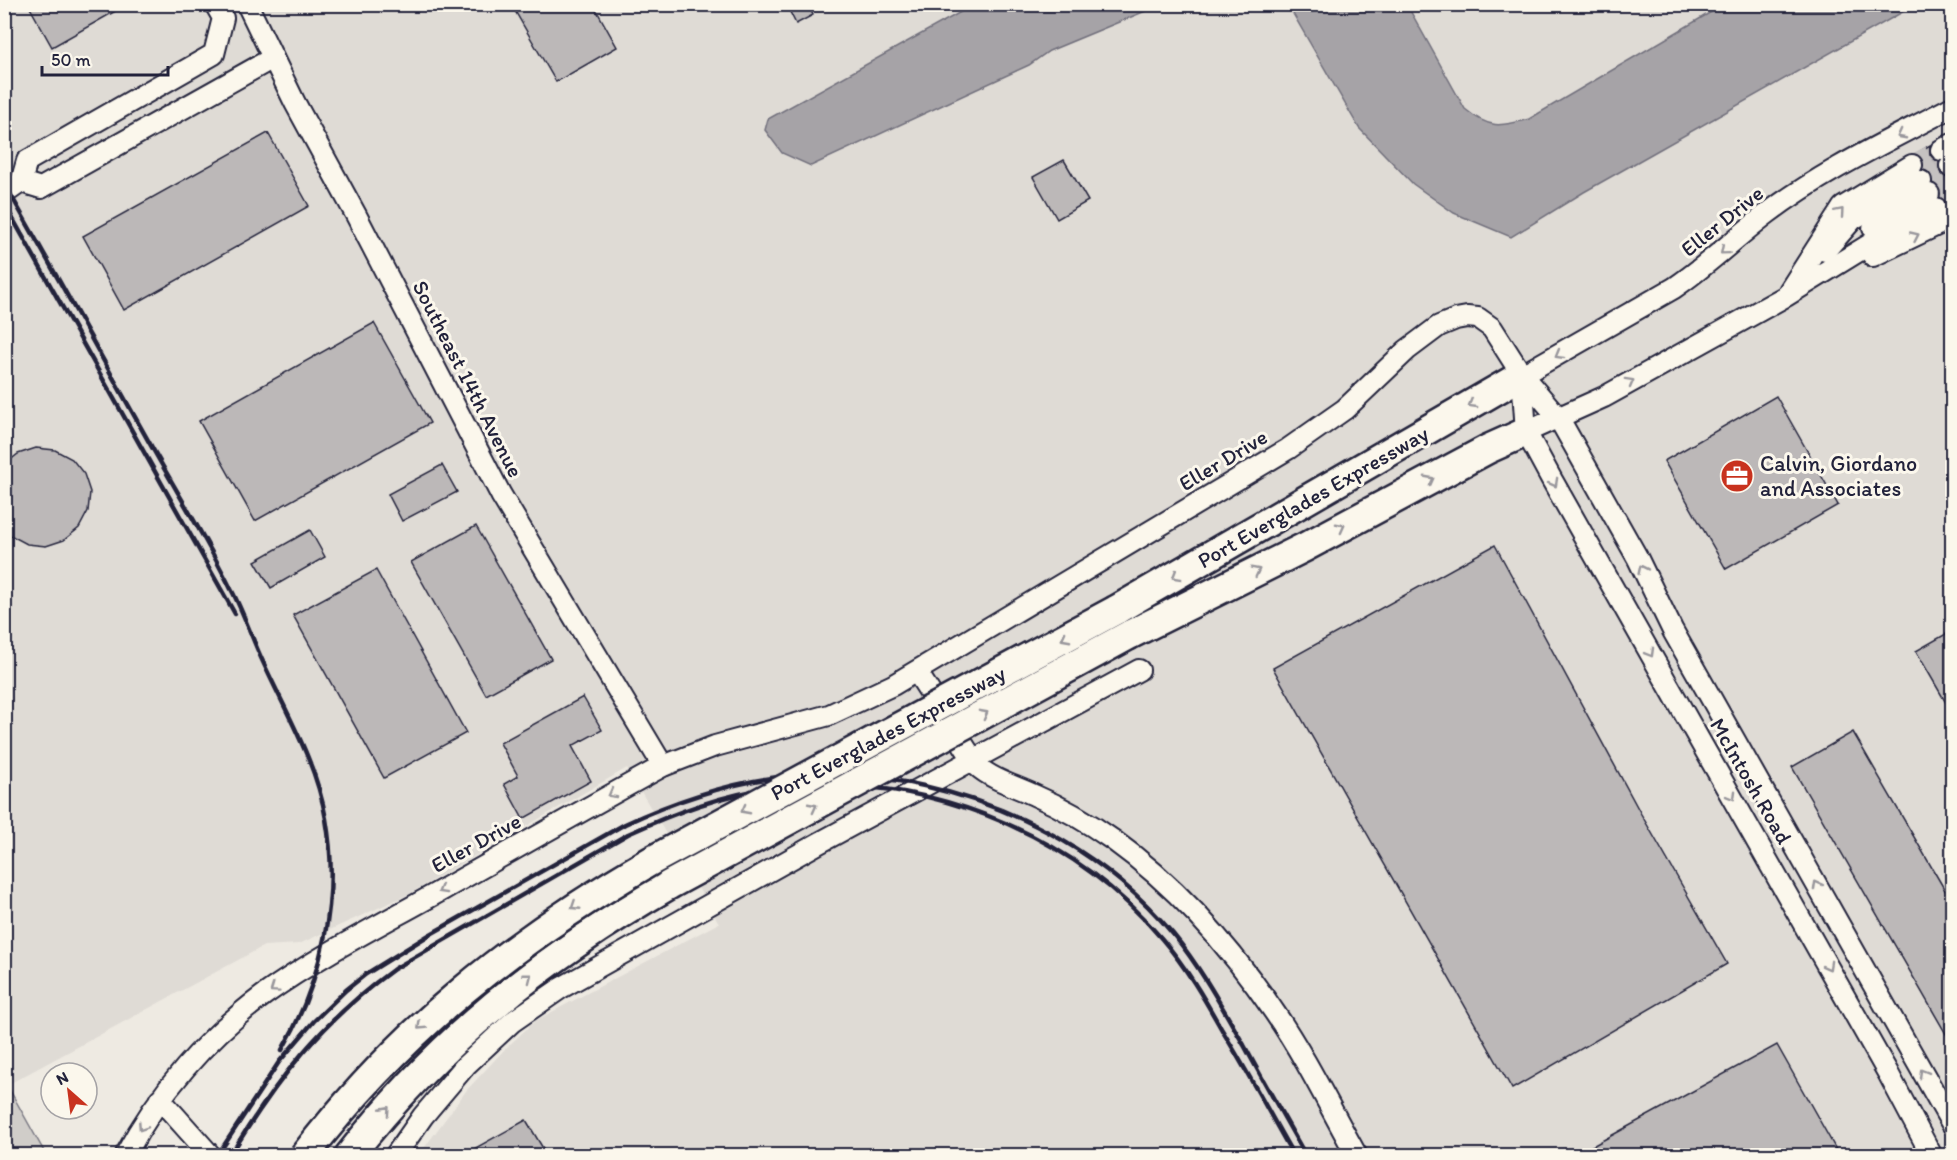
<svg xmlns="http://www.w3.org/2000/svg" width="1957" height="1160" font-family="Itim,sans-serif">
<rect width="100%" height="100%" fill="#eeeae2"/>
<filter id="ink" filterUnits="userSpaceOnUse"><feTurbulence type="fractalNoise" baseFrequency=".0167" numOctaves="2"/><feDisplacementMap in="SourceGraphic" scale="12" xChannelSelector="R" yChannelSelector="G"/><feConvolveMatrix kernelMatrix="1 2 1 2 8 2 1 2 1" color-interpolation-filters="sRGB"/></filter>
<g filter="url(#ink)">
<!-- built -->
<g fill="#dfdbd5">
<path d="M4,5H975L768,119L811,166L1029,65L1049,51L1160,5H1288L1359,128L1413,184L1454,213L1511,237L1584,192L1915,5H1952V1155H419L466,1091L504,1050L535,1021L719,923L627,768L409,894L299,944L264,946L7,1085L4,1081Z"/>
<path d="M1407,5H1723L1529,119L1503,126L1479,120L1465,109Z"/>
</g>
<!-- green -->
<path fill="#d0cdc9" stroke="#797882" stroke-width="1.5" d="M5,1081L7,1085L46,1155H5Z"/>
<!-- water -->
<g fill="#a6a3a7" stroke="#716f7c" stroke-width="1.5">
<path d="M975,4L1160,5L1049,51L1029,65L811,166L782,153L765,130L768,119Z"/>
<path d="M1288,5H1407L1465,109C1489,129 1500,127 1529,119L1723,5H1915L1584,192L1511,237L1454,213L1413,184L1359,128Z"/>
</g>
<!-- building -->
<g fill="#bcb8b8" stroke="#22223b" stroke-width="1.5">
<path d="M28,4H128L52,47Z"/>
<path d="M511,4H593L617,47L556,82Z"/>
<path d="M786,4H808L813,15L796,24Z"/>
<path d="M268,133L309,206L124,310L83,236Z"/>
<path d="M1930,145V155L1939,162L1940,172L1944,176L1953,177V206L1948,207L1946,202L1940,197V188L1933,183L1931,175L1923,169L1922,158L1915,154Z"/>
<path d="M1064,160L1088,201L1057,219L1033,177Z"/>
<path d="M374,323L430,423L255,521L199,421Z"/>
<path d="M1776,396L1838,505L1726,569L1664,461Z"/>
<path d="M36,448L55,450L72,459L84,474L90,492L88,511L79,528L64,540L46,546L27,544L10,535L4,529V465L18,454Z"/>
<path d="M442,465L457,492L402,521L388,494Z"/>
<path d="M476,526L551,659L486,695L411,562Z"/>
<path d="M310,530L325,557L271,588L255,561Z"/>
<path d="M1495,545L1641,814L1727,964L1512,1089L1273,668Z"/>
<path d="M376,570L466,733L384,778L293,615Z"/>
<path d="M1953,630V715L1916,651Z"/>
<path d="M583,697L602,730L572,746L591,781L523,819L504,784L518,776L500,743Z"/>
<path d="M1853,732L1953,904V1046L1792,767Z"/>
<path d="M1777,1045L1839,1155H1576Z"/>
<path d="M526,1120L547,1155H463Z"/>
</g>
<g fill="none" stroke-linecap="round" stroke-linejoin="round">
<!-- minor-tunnel -->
<g stroke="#c5c2c1" stroke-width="20" stroke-dasharray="20 10" stroke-linecap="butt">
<path d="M1912,165L1941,150"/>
<path d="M1921,181L1950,166"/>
<path d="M1929,194L1952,181"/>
<path d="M1936,208L1952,199"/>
</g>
<!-- minor casing -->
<g stroke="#22223b" stroke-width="24">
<g id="minor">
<path d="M247,4L295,103L356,215L501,495L663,766"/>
<path d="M1941,150L1952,144"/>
<path d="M1950,166L1952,165"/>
<path d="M21,182L27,161L214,54L223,18L215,4"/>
<path d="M4,194L21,182L41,188L273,58"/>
<path d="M1873,228L1929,194"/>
<path d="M1825,251L1853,219L1921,181"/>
<path d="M1873,256L1952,218"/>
<path d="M1789,291L1843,207L1912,165"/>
<path d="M1522,375L1526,432L1552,480L1888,1073L1932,1156"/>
<path d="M1522,375L1674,288C1708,265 1736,237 1768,213C1825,170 1890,140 1952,107"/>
<path d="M1526,432L1604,397L1786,296L1880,238L1936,208"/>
<path d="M917,672L977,766C993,780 1015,786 1034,795C1062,807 1088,822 1113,840C1177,886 1231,948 1275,1013C1306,1058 1330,1108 1357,1156"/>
<path d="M160,1099L211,1156"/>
<path d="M125,1156C158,1093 207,1037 264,995C321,954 384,923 444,889C517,848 590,806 663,766L715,746L829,715L893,685L1288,449L1345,409L1407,350L1439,326L1456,319L1467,317L1478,318L1492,328L1522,375L1558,417L1637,557L1673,631L1952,1124"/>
<path d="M395,1156L423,1116L466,1065L512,1022L561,988L819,843L1139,670"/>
</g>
</g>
<!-- highway casing -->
<g stroke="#22223b" stroke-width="33">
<g id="highway">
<path d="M1116,610L1522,375"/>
<path d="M1129,635L1305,547L1488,449L1526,432"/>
<path d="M349,1156C439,1040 543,958 669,885"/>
</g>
</g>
<!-- minor -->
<use href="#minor" stroke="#fbf7ec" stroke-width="20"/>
<!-- highway -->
<use href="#highway" stroke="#fbf7ec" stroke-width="28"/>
<!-- rail -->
<g stroke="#22223b" stroke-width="4.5">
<path d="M4,183C55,272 104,362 154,451C180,497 208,542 231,589C244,613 252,639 264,664C288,716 316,762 326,819C340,898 322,981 282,1050"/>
<path d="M4,203L235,614"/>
<path d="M217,1156L279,1062L314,1021L346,990L366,974L429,935L625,824C672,802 720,786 771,778C822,769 874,775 924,786C1021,808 1109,857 1173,934C1201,968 1222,1007 1244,1045C1264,1082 1285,1119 1306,1156"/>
<path d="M230,1156C277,1079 321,1022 394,969L628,834C674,813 723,794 774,788C919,771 1068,828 1162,939C1186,967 1204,998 1222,1030C1247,1071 1270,1114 1294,1156"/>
</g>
<!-- highway-bridge casing -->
<g stroke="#22223b" stroke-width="33" stroke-linecap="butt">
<g id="highway-bridge">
<path d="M669,885L1129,635"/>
<path d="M304,1156C402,1029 513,941 651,861L1116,610"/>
</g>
</g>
<!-- highway-bridge -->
<use href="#highway-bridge" stroke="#fbf7ec" stroke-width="28"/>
</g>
<!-- one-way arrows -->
<defs><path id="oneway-chevron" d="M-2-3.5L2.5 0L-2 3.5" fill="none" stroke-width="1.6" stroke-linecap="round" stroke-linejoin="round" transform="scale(1.5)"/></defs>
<g stroke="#99979c">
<use href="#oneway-chevron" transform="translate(1901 135) rotate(152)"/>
<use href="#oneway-chevron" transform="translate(1840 212) rotate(-49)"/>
<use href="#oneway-chevron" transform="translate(1915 236) rotate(-25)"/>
<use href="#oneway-chevron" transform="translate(1724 251) rotate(140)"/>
<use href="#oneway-chevron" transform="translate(1559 355) rotate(150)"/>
<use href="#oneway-chevron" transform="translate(1630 382) rotate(-29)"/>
<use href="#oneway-chevron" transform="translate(1472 404) rotate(150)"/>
<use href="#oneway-chevron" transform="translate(1430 480) rotate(-28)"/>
<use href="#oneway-chevron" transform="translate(1554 483) rotate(61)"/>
<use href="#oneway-chevron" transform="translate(1341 527) rotate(-28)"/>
<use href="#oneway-chevron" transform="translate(1642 569) rotate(-116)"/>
<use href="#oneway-chevron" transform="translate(1256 571) rotate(-27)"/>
<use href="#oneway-chevron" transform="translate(1176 576) rotate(149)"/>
<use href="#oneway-chevron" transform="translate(1065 638) rotate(152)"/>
<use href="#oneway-chevron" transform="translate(1650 653) rotate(60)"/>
<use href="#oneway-chevron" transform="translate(984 714) rotate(-28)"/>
<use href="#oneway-chevron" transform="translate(612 794) rotate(151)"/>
<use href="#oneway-chevron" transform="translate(1732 796) rotate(60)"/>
<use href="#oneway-chevron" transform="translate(813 807) rotate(-28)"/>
<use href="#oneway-chevron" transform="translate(745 810) rotate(152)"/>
<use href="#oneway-chevron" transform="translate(1817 885) rotate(-119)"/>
<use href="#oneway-chevron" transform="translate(442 890) rotate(151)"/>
<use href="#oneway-chevron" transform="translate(575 906) rotate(147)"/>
<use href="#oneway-chevron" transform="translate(1828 966) rotate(61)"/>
<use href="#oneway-chevron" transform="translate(528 977) rotate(-38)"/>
<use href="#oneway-chevron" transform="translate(274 989) rotate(145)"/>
<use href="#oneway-chevron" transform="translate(421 1026) rotate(137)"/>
<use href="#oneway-chevron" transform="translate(1923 1073) rotate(-120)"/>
<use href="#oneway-chevron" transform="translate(386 1110) rotate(-48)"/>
<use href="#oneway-chevron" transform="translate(142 1127) rotate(123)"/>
</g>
</g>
<!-- icons -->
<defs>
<g id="office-disc" transform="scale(1.725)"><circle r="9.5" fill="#c8321e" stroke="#fbf7ec"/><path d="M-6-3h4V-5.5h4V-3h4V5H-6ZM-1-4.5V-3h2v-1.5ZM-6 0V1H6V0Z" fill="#fff"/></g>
</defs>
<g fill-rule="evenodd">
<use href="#office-disc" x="1737" y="476"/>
</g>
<g text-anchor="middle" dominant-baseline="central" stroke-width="6" stroke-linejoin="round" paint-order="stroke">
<!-- street labels -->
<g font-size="22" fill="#22223b" stroke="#fbf7ec">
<text transform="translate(1722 221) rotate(-39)">Eller Drive</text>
<text transform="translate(468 379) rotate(63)">Southeast 14th Avenue</text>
<text transform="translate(1223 460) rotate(-31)">Eller Drive</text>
<text transform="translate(1313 497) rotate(-30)">Port Everglades Expressway</text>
<text transform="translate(888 733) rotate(-28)">Port Everglades Expressway</text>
<text transform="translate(1751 781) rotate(60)">McIntosh Road</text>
<text transform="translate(476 843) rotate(-29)">Eller Drive</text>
</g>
<!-- poi labels -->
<g font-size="22" fill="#22223b" stroke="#fbf7ec" text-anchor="start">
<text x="1760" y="463">Calvin, Giordano<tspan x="1760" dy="25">and Associates</tspan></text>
</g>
</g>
<!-- margin -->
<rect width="1957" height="1160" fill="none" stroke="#fbf7ec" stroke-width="24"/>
<rect x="12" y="12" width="1933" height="1136" fill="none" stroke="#22223b" stroke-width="2" filter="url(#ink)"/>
<!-- north arrow -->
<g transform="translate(69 1091) rotate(332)"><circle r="28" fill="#fbf7ec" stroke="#a4a2a5" stroke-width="1.5"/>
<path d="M0-4.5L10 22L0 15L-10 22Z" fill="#c8321e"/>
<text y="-9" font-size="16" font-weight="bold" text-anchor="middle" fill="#22223b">N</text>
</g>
<!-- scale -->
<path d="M42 66v9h126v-9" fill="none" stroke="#22223b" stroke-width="3"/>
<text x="51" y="66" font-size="18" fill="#22223b" stroke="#fbf7ec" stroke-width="4.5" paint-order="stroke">50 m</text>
</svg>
